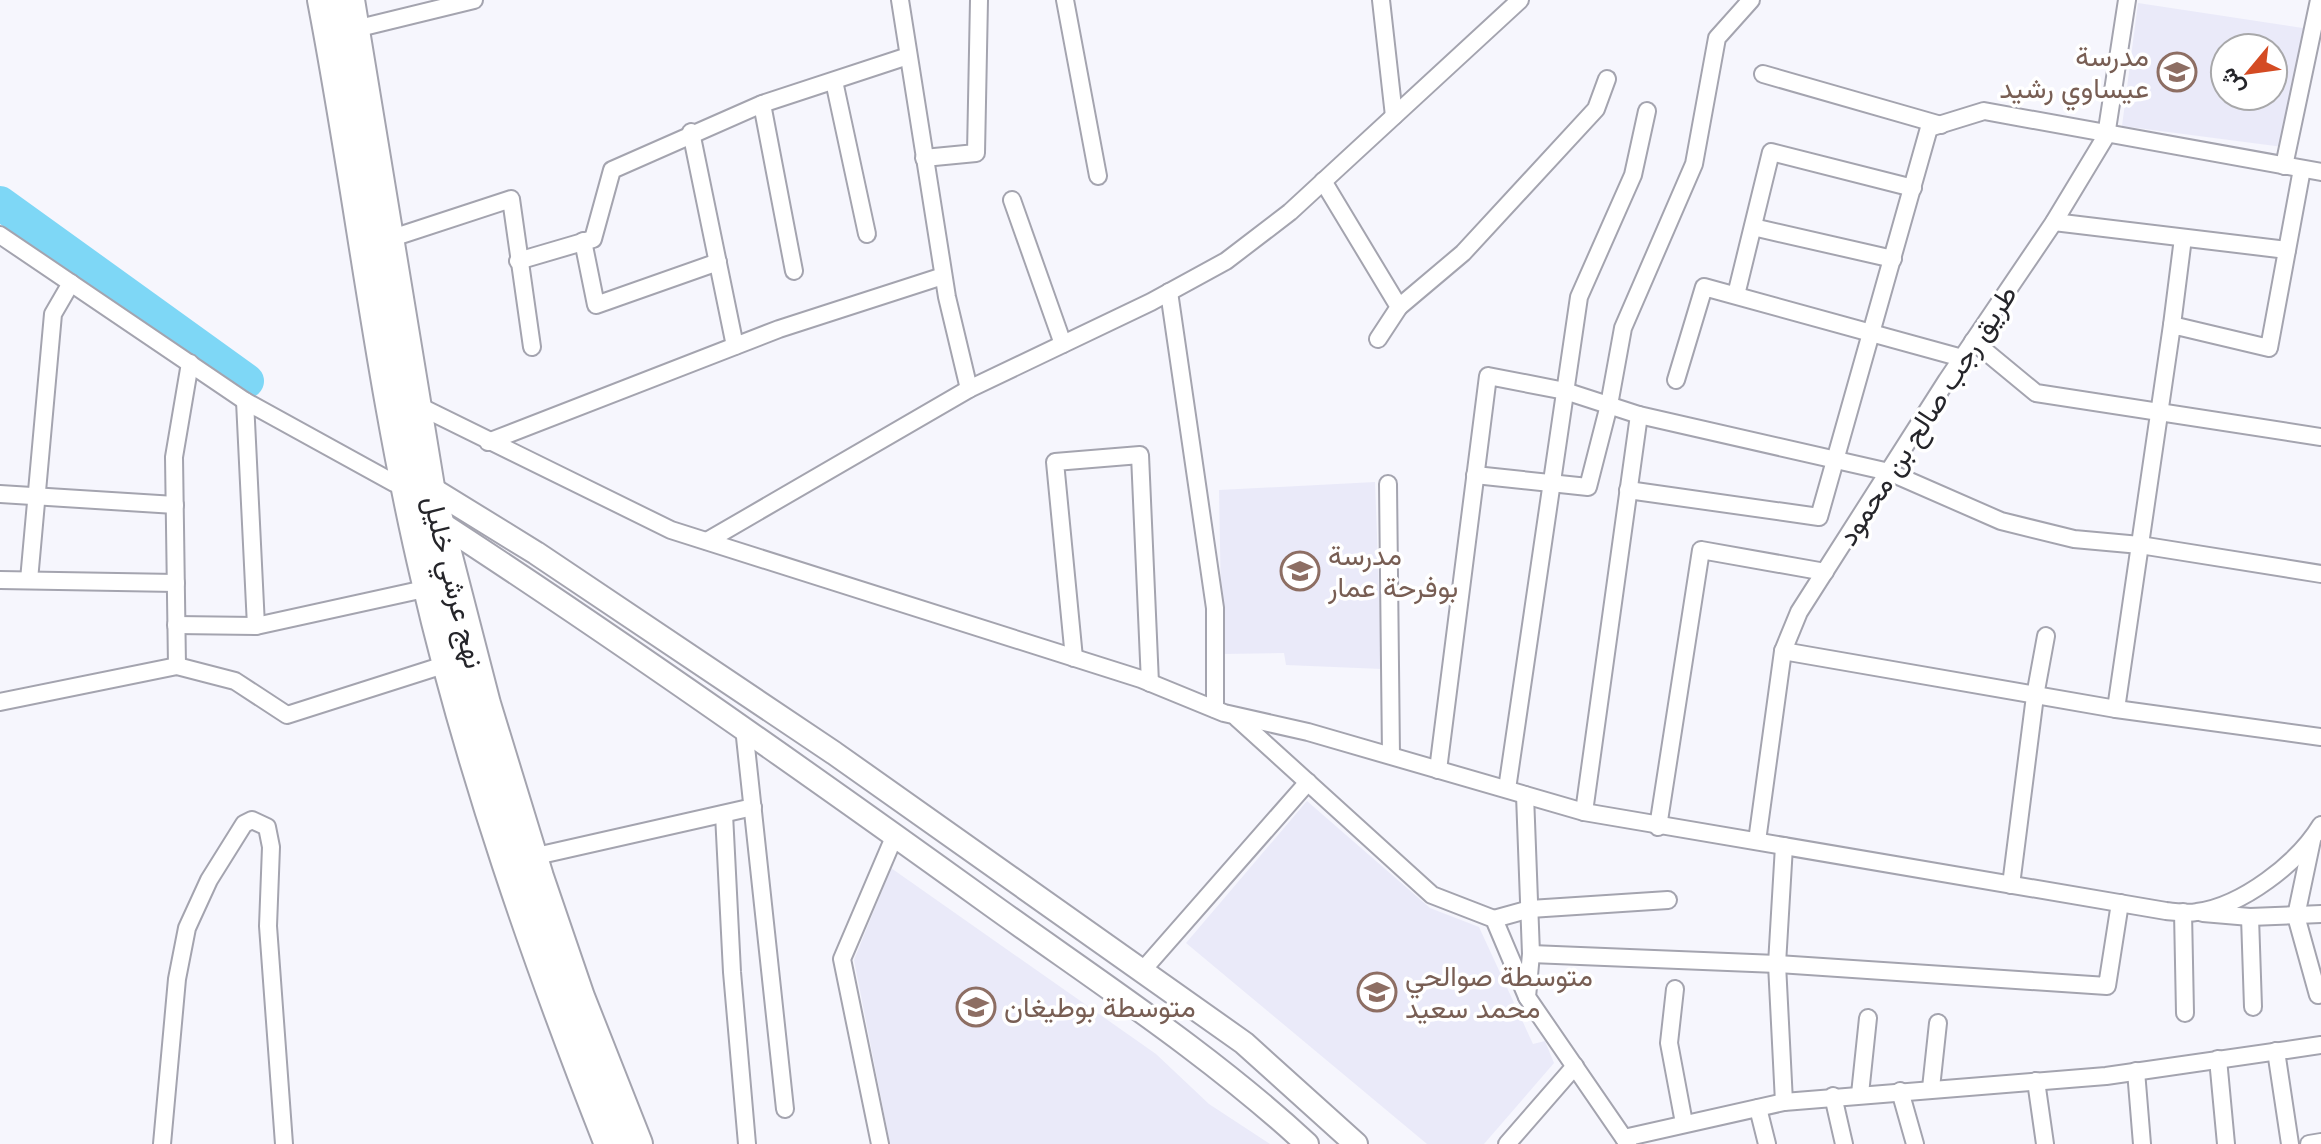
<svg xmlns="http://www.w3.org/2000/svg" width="2321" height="1144" font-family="Lora,Vazirmatn,serif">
<rect width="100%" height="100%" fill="#f6f6fd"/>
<!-- built -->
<g fill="#eaeaf9" fill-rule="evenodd">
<path d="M2138,3L2303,28L2283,147L2122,126ZM2225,48H2273V96H2225Z"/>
<path d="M1375,482L1382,669L1286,665L1284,653L1222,654L1219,490Z"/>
<path d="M1307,801L1430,908L1479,927L1533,1044L1545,1041L1554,1063L1484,1144H1427L1186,943Z"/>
<path d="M891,868L1156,1054L1209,1104L1270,1144H890L854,960Z"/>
</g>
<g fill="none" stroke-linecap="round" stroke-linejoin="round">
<!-- river -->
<path stroke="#7ed7f6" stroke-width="34" d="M0,203L247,381"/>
<!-- street casing -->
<g stroke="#a4a4af" stroke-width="20">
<g id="street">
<path d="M900,0L947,297L969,389"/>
<path d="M1065,0L1098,176"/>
<path d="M1381,0L1394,116"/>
<path d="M347,31L474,0"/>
<path d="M1763,74L1941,125"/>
<path d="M834,81L867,234"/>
<path d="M762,104L794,271"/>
<path d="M691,132L735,346"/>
<path d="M924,158L976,153L979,0"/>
<path d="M2284,166L2319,0"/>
<path d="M1323,181L1399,307L1378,339"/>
<path d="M1012,200L1063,344"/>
<path d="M2054,222L2287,250"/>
<path d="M1753,227L1893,259"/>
<path d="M0,235L245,401L394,483"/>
<path d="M386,240L511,199L532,347"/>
<path d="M583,241L596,305L718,262"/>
<path d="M518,261L593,239L612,170L762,104L908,56"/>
<path d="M1169,292L1215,608V709"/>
<path d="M1736,295L1771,152L1913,188"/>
<path d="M1399,307L1463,253L1596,109L1607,79"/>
<path d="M2172,325L2183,238"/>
<path d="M1973,341L2036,393L2321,437"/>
<path d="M1676,380L1704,287L1962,358"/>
<path d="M245,401L256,626"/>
<path d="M415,404L671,530L1141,679L1224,713L1308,732L1584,812L2166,911C2176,912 2187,914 2197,912C2242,906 2298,863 2321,825"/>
<path d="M488,442L779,329L943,276"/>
<path d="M1475,475L1588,487L1609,405L1623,328L1694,164L1717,38L1751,0"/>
<path d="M1388,484L1391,755"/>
<path d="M1628,490L1819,517L1929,128L1984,111L2321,172"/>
<path d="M0,494L175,505"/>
<path d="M707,541L969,389L1151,302L1226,261L1290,212L1520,0"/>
<path d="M0,580L176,583"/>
<path d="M29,580L53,314L71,283"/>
<path d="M176,625L256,626L429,588"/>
<path d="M1783,651L2116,709L2321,737"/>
<path d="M1074,658L1055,462L1140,455L1150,683"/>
<path d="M177,666L174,457L190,363"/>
<path d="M0,702L177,666L235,681L287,715L447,664"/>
<path d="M2116,709L2172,325L2269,348L2302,169"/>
<path d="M1237,718L1432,895L1494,919L1527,997"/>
<path d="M744,728L785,1109"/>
<path d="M1438,770L1488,376L1565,391L1639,415"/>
<path d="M1507,789L1579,297L1633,175L1647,111"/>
<path d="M1525,795L1531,954L1527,997L1628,1144"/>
<path d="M1584,812L1639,415L1889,472L2001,521L2074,539L2140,545L2321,574"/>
<path d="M724,814L732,972L747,1144"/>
<path d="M1658,827L1701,550L1825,572"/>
<path d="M2312,840L2296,916L2318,995"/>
<path d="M1757,841L1783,651L1799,612L1947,380L2054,222L2106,136L2127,0"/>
<path d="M532,857L753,807"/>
<path d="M2011,885L2035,696L2046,636"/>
<path d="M2183,912L2185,1013"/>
<path d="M2203,913L2250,917L2321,914"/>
<path d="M2250,917L2253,1007"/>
<path d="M1494,919L1530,909L1668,900"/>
<path d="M1531,954L1777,964L2107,986L2120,903"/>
<path d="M1142,971L1308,782"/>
<path d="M1675,989L1669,1043L1684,1123"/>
<path d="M2276,1051L2290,1144"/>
<path d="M2218,1059L2226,1144"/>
<path d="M2136,1071L2142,1144"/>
<path d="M2036,1081L2045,1144"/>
<path d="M1931,1088L1938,1023"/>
<path d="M1900,1091L1915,1144"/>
<path d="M1860,1094L1868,1018"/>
<path d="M1833,1096L1844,1144"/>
<path d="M1784,1102L1777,964L1784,846"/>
<path d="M1758,1108L1767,1144"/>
<path d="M1624,1138L1784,1102L2106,1076L2321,1045"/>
<path d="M162,1144L177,979L187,928L209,880L244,824L252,820L267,827L271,847L268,926L284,1144"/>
<path d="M880,1144L842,959L895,835"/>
<path d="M1507,1144L1575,1066"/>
<path d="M2309,1144L2321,1142"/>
</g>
</g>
<!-- secondary casing -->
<g stroke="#a4a4af" stroke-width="26">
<g id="secondary">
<path d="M424,484L536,553L834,753L1244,1043L1356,1144"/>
<path d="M434,519C623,642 807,772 990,904C1097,981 1210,1054 1307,1144"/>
</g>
</g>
<!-- highway casing -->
<g stroke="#a4a4af" stroke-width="34">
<g id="highway">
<path d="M323,0C360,192 381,386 426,576C471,770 537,959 610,1144"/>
<path d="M349,0L429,487L485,704L538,877L579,997L637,1144"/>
</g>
</g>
<!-- street -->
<use href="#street" stroke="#fff" stroke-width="16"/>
<!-- secondary -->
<use href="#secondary" stroke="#fff" stroke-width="22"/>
<!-- highway -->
<use href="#highway" stroke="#fff" stroke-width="30"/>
</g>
<!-- icons -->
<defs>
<g id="school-ring" transform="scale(2)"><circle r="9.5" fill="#fff" stroke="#8d6e63" stroke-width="1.5"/><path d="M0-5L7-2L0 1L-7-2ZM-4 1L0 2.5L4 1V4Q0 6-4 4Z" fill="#8d6e63"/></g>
</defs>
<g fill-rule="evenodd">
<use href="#school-ring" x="2177" y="72"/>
<use href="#school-ring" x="1300" y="571"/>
<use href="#school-ring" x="1377" y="992"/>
<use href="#school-ring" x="976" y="1007"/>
</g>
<g text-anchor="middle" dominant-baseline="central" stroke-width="7" stroke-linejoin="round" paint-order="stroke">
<!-- education labels -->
<g font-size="28" fill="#785e54" stroke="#fff" text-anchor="start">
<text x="2149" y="56" text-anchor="end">مدرسة<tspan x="2149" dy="32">عيساوي رشيد</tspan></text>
<text x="1328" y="555">مدرسة<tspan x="1328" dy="32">بوفرحة عمار</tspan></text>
<text x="1405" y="976">متوسطة صوالحي<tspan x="1405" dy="32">محمد سعيد</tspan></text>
<text x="1004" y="1007">متوسطة بوطيغان</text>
</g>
<!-- street labels -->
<g font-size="28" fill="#25252a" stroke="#fff">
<text transform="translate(1927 415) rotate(-57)">طريق رجب صالح بن محمود</text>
<text transform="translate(454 582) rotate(76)">نهج عرشي خليل</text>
</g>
</g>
<!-- north arrow -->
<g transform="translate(2249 72) rotate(241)"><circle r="38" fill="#ffffff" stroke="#a8a8aa" stroke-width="2"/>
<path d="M0-6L14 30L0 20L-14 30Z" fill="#d44b23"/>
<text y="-12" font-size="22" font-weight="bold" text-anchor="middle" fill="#25252a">ش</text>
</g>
</svg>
